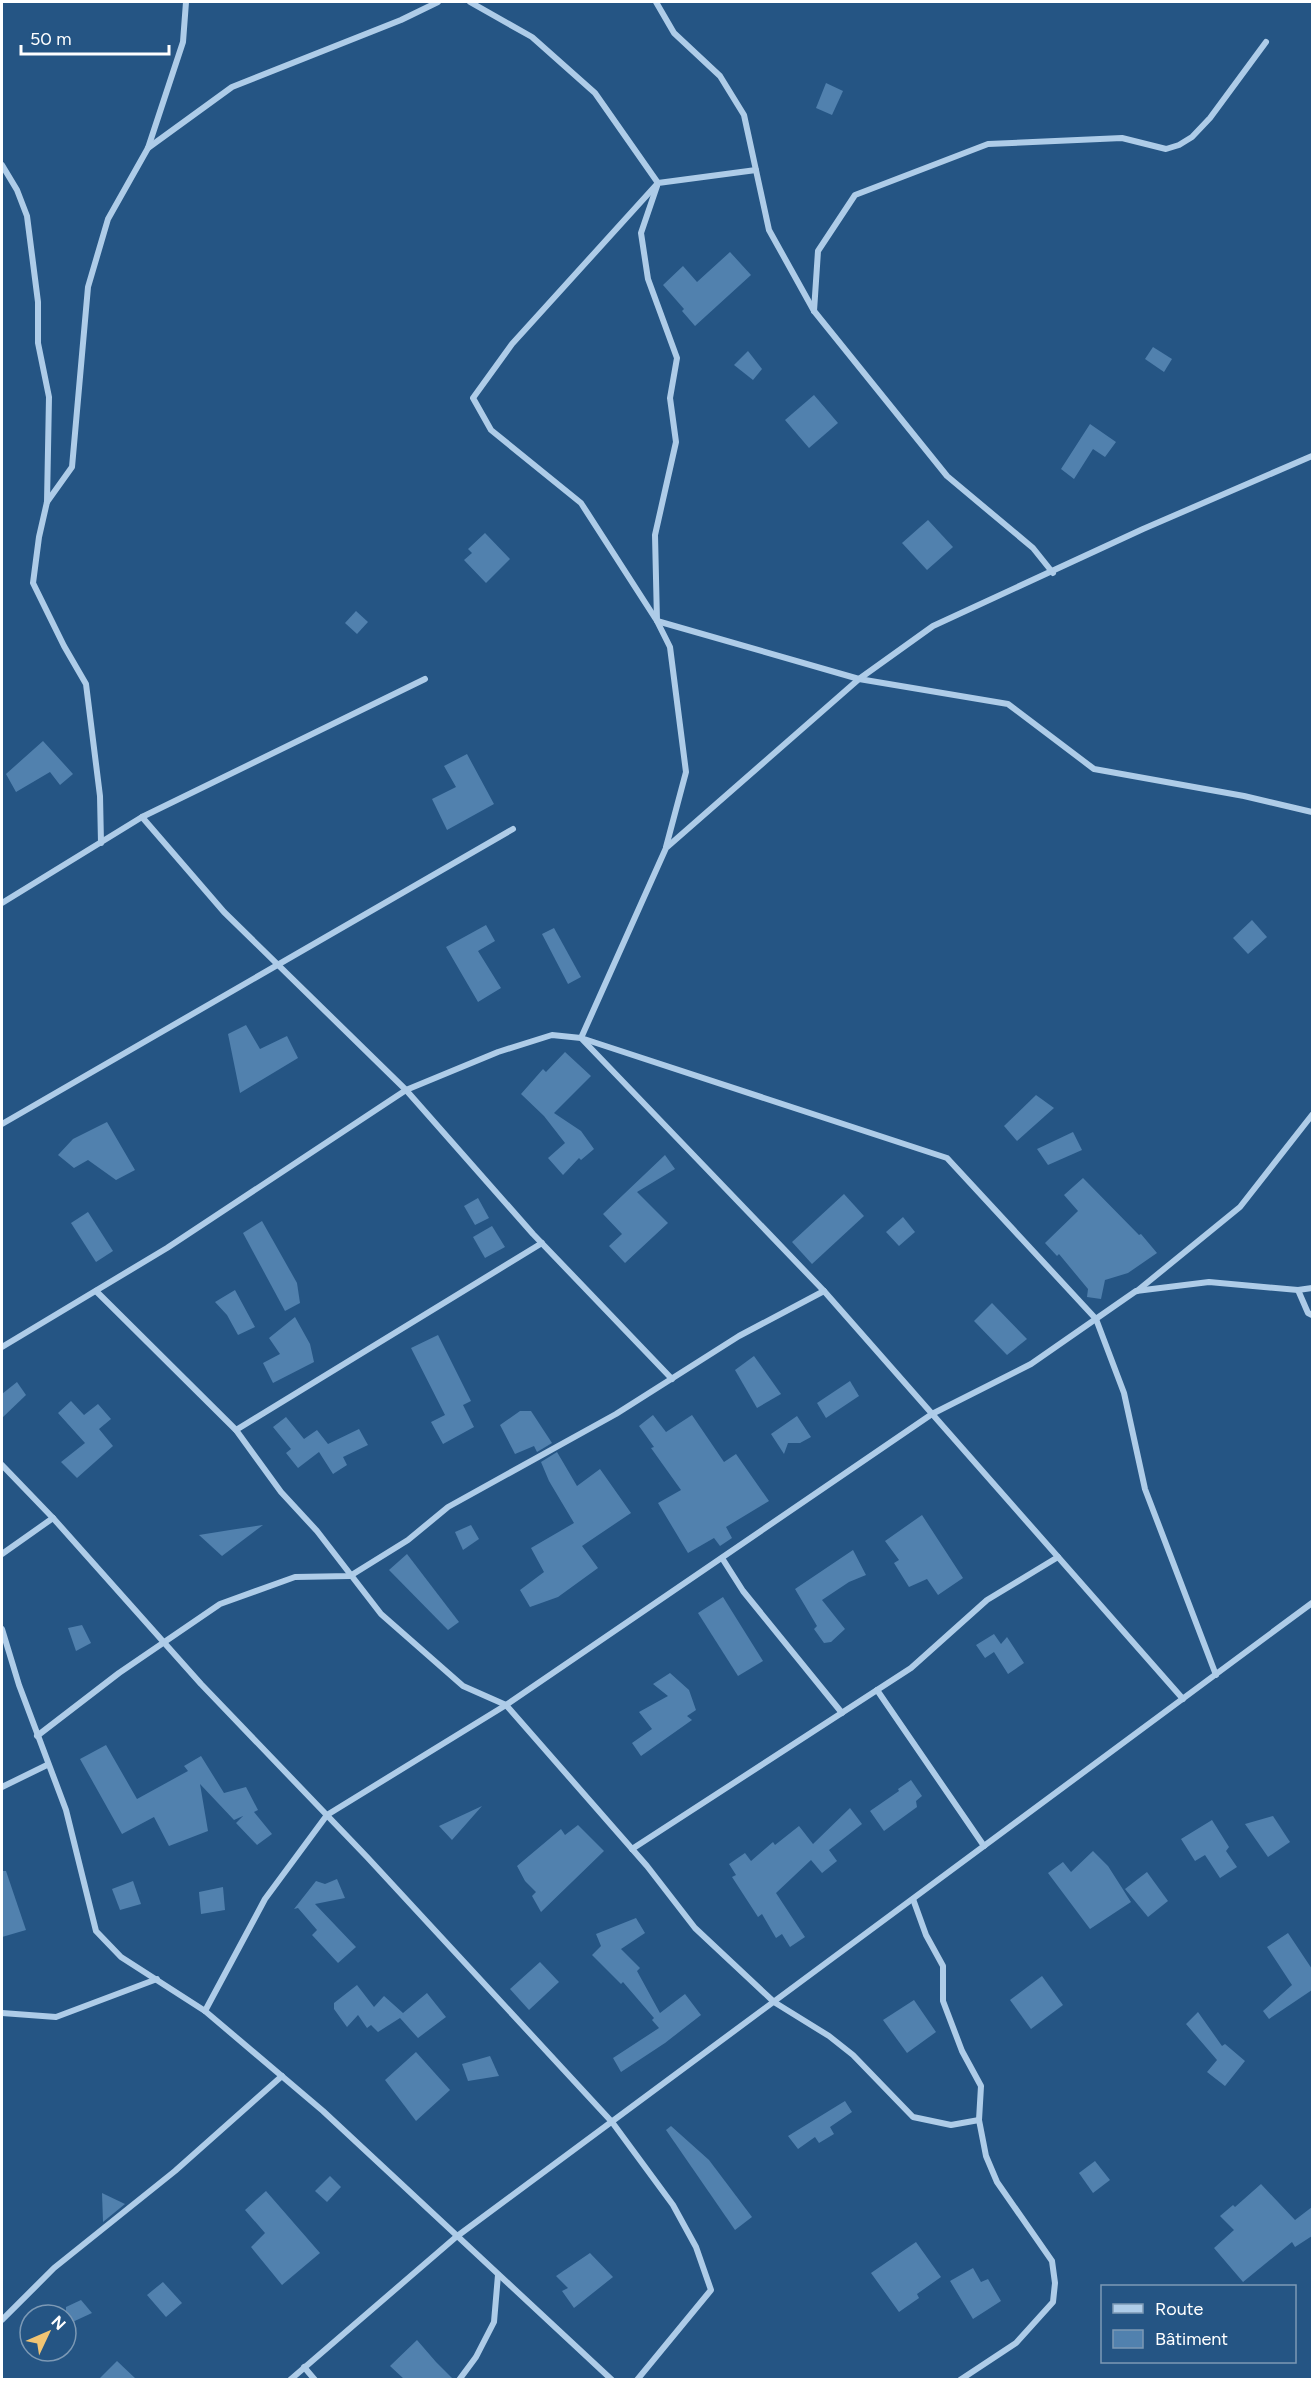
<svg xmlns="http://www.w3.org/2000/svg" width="1314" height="2381" font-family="Figtree,sans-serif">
<rect width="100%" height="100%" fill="#255584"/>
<!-- building -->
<g fill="#5181ae">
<path d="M826,83L843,91L832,115L816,108Z"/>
<path d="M730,252L751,275L695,326L682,311L684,309L663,285L683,266L697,282Z"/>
<path d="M1153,347L1172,359L1164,372L1145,359Z"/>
<path d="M748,351L762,369L753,380L734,365Z"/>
<path d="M814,395L838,423L809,448L785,420Z"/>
<path d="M1090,424L1116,442L1105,457L1093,449L1074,479L1061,469Z"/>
<path d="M928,520L953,547L927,570L902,543Z"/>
<path d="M485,533L510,559L486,583L464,560L472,553L468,549Z"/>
<path d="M356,611L368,622L357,634L345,623Z"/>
<path d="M43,741L73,774L60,785L50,772L16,792L6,774Z"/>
<path d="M467,754L494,804L447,830L432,799L456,787L444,766Z"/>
<path d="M1252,920L1267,937L1248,954L1233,938Z"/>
<path d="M486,925L495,941L478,951L501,988L478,1002L446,947Z"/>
<path d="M554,928L581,977L568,984L542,934Z"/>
<path d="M246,1025L260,1049L287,1036L298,1058L240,1093L228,1034Z"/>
<path d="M565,1052L591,1076L554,1113L581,1131L594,1149L581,1160L579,1158L563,1175L548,1158L565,1143L544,1116L521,1094L543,1069L546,1072Z"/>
<path d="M1036,1095L1054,1108L1017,1141L1004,1126Z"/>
<path d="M107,1122L135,1170L116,1180L88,1160L74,1168L58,1155L73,1139Z"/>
<path d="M1073,1132L1082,1150L1048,1165L1037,1149Z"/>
<path d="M665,1155L675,1169L637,1192L668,1223L625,1263L609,1246L622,1234L603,1214Z"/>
<path d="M1083,1178L1139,1235L1141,1234L1157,1253L1128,1273L1105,1280L1101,1299L1087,1297L1088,1289L1059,1254L1057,1256L1045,1243L1078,1211L1064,1195Z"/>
<path d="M844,1194L864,1216L812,1264L792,1242Z"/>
<path d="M478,1198L489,1218L475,1225L464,1206Z"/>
<path d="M88,1212L113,1251L96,1262L71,1223Z"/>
<path d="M903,1217L915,1232L899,1246L886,1232Z"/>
<path d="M262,1221L297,1283L300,1303L285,1311L243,1233Z"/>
<path d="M492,1226L505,1247L485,1258L473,1237Z"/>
<path d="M235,1290L255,1327L238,1335L227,1315L215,1302Z"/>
<path d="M992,1303L1027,1339L1007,1355L974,1321Z"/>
<path d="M295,1317L310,1344L314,1362L273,1383L263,1363L280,1354L269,1338Z"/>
<path d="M438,1335L471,1401L463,1405L474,1427L443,1444L431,1422L445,1415L411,1348Z"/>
<path d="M754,1356L781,1394L757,1408L735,1370Z"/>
<path d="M850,1381L859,1396L826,1418L817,1403Z"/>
<path d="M17,1382L26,1395L2,1418V1394Z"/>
<path d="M71,1401L84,1415L98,1404L111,1419L99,1429L113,1446L77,1478L61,1462L85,1443L58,1413Z"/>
<path d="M520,1411H531L552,1443L537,1452L534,1446L515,1454L500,1425Z"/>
<path d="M653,1415L666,1432L692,1415L724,1462L736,1454L769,1501L726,1527L732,1538L720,1546L714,1538L688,1553L658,1503L681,1490L651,1448L654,1447L639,1426Z"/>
<path d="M797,1416L811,1437L800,1443H788L784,1454L771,1434Z"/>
<path d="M286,1417L304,1439L317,1430L328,1444L359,1429L368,1445L343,1457L347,1465L333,1474L319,1452L298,1468L286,1453L291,1449L273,1427Z"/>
<path d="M557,1452L577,1486L600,1469L631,1513L582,1546L598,1568L558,1597L530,1607L520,1590L544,1572L531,1548L574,1523L549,1481L541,1462Z"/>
<path d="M922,1515L963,1578L938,1595L927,1579L909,1587L894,1563L899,1560L885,1541Z"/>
<path d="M263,1525L222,1556L199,1535L230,1530Z"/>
<path d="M471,1525L479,1539L463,1550L455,1532Z"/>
<path d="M853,1550L866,1575L849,1582L822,1600L845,1629L831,1642L824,1643L814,1629L817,1626L795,1589Z"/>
<path d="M407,1554L459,1622L448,1630L389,1570Z"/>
<path d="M723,1597L763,1661L738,1676L698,1613Z"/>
<path d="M82,1625L91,1643L76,1651L68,1628Z"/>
<path d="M994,1634L1001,1644L1007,1637L1024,1663L1008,1674L994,1652L985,1658L976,1645Z"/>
<path d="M670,1673L689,1690L696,1710L687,1716L692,1720L641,1756L632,1743L652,1729L639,1712L668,1696L653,1684Z"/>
<path d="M106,1745L137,1799L188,1771L184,1766L201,1756L224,1793L246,1787L258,1810L254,1812L272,1834L257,1845L236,1823L243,1816L234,1820L200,1784L208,1831L169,1846L154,1817L122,1834L80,1759Z"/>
<path d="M911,1780L922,1796L916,1801L917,1807L884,1831L870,1811L899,1791L898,1789Z"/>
<path d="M482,1806L452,1840L439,1826Z"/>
<path d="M850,1808L862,1824L829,1850L837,1861L822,1873L811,1860L776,1893L805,1937L790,1947L782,1934L776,1938L762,1914L758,1917L732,1877L736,1875L729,1864L745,1853L751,1861L773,1842L775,1845L799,1826L813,1844Z"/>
<path d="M1273,1816L1290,1842L1268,1857L1245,1824Z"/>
<path d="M1212,1820L1229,1847L1226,1851L1237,1867L1220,1878L1205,1855L1195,1861L1181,1839Z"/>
<path d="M578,1825L604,1851L541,1912L532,1896L536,1892L525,1881L517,1866L561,1829L565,1835Z"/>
<path d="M1093,1851L1108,1866L1131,1902L1090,1929L1048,1873L1063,1862L1071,1872Z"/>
<path d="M2,1871H6L26,1930L2,1937Z"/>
<path d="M1147,1872L1168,1901L1148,1917L1125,1889Z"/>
<path d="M337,1879L345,1898L315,1904L356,1947L338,1963L312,1935L317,1930L298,1908L294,1909L316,1881L325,1884Z"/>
<path d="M133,1881L141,1904L120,1910L112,1889Z"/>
<path d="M223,1887L225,1910L201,1914L199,1892Z"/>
<path d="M636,1918L645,1933L621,1949L640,1968L637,1971L660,2013L685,1994L701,2015L665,2043L621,2072L613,2058L659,2028L652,2020L654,2018L623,1982L621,1984L592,1955L601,1946L596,1934Z"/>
<path d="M1288,1933L1312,1969V1990L1269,2019L1263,2011L1292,1985L1267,1947Z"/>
<path d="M540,1962L559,1982L529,2010L510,1989Z"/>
<path d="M1042,1976L1063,2005L1031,2029L1010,2000Z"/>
<path d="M357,1985L374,2007L384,1996L403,2013L427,1993L446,2017L418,2038L400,2018L378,2032L371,2025L367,2028L358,2015L347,2027L334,2009V2003Z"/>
<path d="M914,2000L936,2032L907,2053L883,2020Z"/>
<path d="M1198,2012L1222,2046L1225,2044L1245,2061L1225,2086L1207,2072L1217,2060L1186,2024Z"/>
<path d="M416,2052L450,2090L416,2121L385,2080Z"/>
<path d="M490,2056L499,2076L468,2081L462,2064Z"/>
<path d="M845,2101L852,2112L830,2127L834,2134L819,2143L815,2137L798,2149L788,2136Z"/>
<path d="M671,2126L709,2160L752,2217L735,2230L666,2130Z"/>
<path d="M1095,2161L1110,2180L1093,2193L1079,2173Z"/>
<path d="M330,2176L341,2187L327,2202L315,2191Z"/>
<path d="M1261,2184L1295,2220L1312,2207V2236L1295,2247L1292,2242L1243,2282L1214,2248L1234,2230L1220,2216L1233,2205L1235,2207Z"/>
<path d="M266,2191L320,2253L282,2285L251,2247L265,2233L245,2210Z"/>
<path d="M102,2193L125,2204L103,2222Z"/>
<path d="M916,2242L941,2277L917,2294L919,2298L899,2312L871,2273Z"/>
<path d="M590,2253L613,2277L574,2308L562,2291L568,2288L556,2276Z"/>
<path d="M973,2268L981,2282L988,2279L1001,2301L973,2319L950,2281Z"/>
<path d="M163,2282L182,2303L166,2317L147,2295Z"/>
<path d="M81,2300L92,2313L66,2325V2307Z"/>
<path d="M417,2340L436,2362L453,2379H404L390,2366Z"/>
<path d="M117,2361L136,2379H99Z"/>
</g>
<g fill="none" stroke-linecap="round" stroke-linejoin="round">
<!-- minor -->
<g stroke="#aecce8" stroke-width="6">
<path d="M470,2L532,37L595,93L658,183"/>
<path d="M656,2L674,33L720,76L744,115L769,230L814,311L947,476L1033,548L1053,573"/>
<path d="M148,148L232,87L401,20L438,2"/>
<path d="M2,165L17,190L27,216L38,302V343L49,397L47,502L39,537L33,583L64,646L86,684L100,796L101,843"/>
<path d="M756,170L658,183L512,344L473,398L491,430L581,503L657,621L859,679L1008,704L1094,769L1244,796L1312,812"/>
<path d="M657,186L641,233L648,279L677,358L670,398L676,442L655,535L657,621L670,647L686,772L666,847"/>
<path d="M814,311L818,251L855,195L988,144L1122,138L1166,149L1179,145L1192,137L1210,118L1266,42"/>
<path d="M47,502L72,467L88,287L108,219L148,148L183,42L186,2"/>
<path d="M142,817L224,912L406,1090L533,1234L672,1379"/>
<path d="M2,903L142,817L425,679"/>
<path d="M2,1124L513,829"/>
<path d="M1298,1290L1308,1313L1312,1315"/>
<path d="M96,1291L236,1430L281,1492L317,1531L381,1614L463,1686L506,1705L647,1866L695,1928L774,2002L829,2036L853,2055L913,2117L951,2125L979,2120"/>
<path d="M1137,1291L1240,1207L1312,1115"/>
<path d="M2,1347L167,1248L406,1090L498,1052L552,1035L581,1038L824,1291L1183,1699"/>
<path d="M236,1430L542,1243"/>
<path d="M2,1465L53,1518L201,1684L367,1857L612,2122L673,2205L696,2247L711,2290L637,2380"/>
<path d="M2,1554L53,1518"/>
<path d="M722,1558L743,1591L842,1713"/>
<path d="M2,1629L19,1685L66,1810L96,1931L121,1957L205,2011L323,2111L612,2380"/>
<path d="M1216,1675L1145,1489L1124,1393L1096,1319L947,1158L581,1038L666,848L859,679L933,626L1143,529L1312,456"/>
<path d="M877,1690L984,1846"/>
<path d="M37,1736L119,1673L220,1604L295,1577L350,1576L408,1540L448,1507L616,1414L739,1336L824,1291"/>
<path d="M2,1787L47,1765"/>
<path d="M632,1849L911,1668L987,1600L1058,1557"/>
<path d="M913,1899L926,1935L943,1966V2001L962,2051L981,2086L979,2120L986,2156L997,2182L1052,2261L1055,2283L1053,2302L1016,2343L960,2380"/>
<path d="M205,2011L265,1899L327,1815L506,1705L932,1414L1031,1364L1136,1291L1209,1282L1298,1290L1312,1288"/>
<path d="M2,2013L56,2017L157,1979"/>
<path d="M2,2320L54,2268L175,2171L282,2076"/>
<path d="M304,2367L315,2380"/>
<path d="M290,2380L456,2237L1312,1603"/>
<path d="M459,2380L476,2357L494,2322L498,2275"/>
</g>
</g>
<!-- border -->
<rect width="1314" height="2381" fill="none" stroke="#ffffff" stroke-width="6"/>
<!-- legend -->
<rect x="1101" y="2285" width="195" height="78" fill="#255584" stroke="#7c99b5" stroke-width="1.5"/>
<rect x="1113" y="2304" width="30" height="9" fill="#aecce8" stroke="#7c99b5" stroke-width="1.5"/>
<text x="1155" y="2315" font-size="18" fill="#ffffff">Route</text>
<rect x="1113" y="2330" width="30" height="18" fill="#5181ae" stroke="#7c99b5" stroke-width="1.5"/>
<text x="1155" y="2345" font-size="18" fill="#ffffff">Bâtiment</text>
<!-- north arrow -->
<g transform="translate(48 2333) rotate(46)"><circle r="28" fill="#255584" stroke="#7c99b5" stroke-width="1.5"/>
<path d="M0-4.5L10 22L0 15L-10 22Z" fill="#f1c473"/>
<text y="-9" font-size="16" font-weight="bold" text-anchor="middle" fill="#ffffff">N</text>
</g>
<!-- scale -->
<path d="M21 45v9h148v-9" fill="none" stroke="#ffffff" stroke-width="3"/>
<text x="30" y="45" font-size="18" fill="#ffffff" stroke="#255584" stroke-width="4.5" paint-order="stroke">50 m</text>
</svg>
